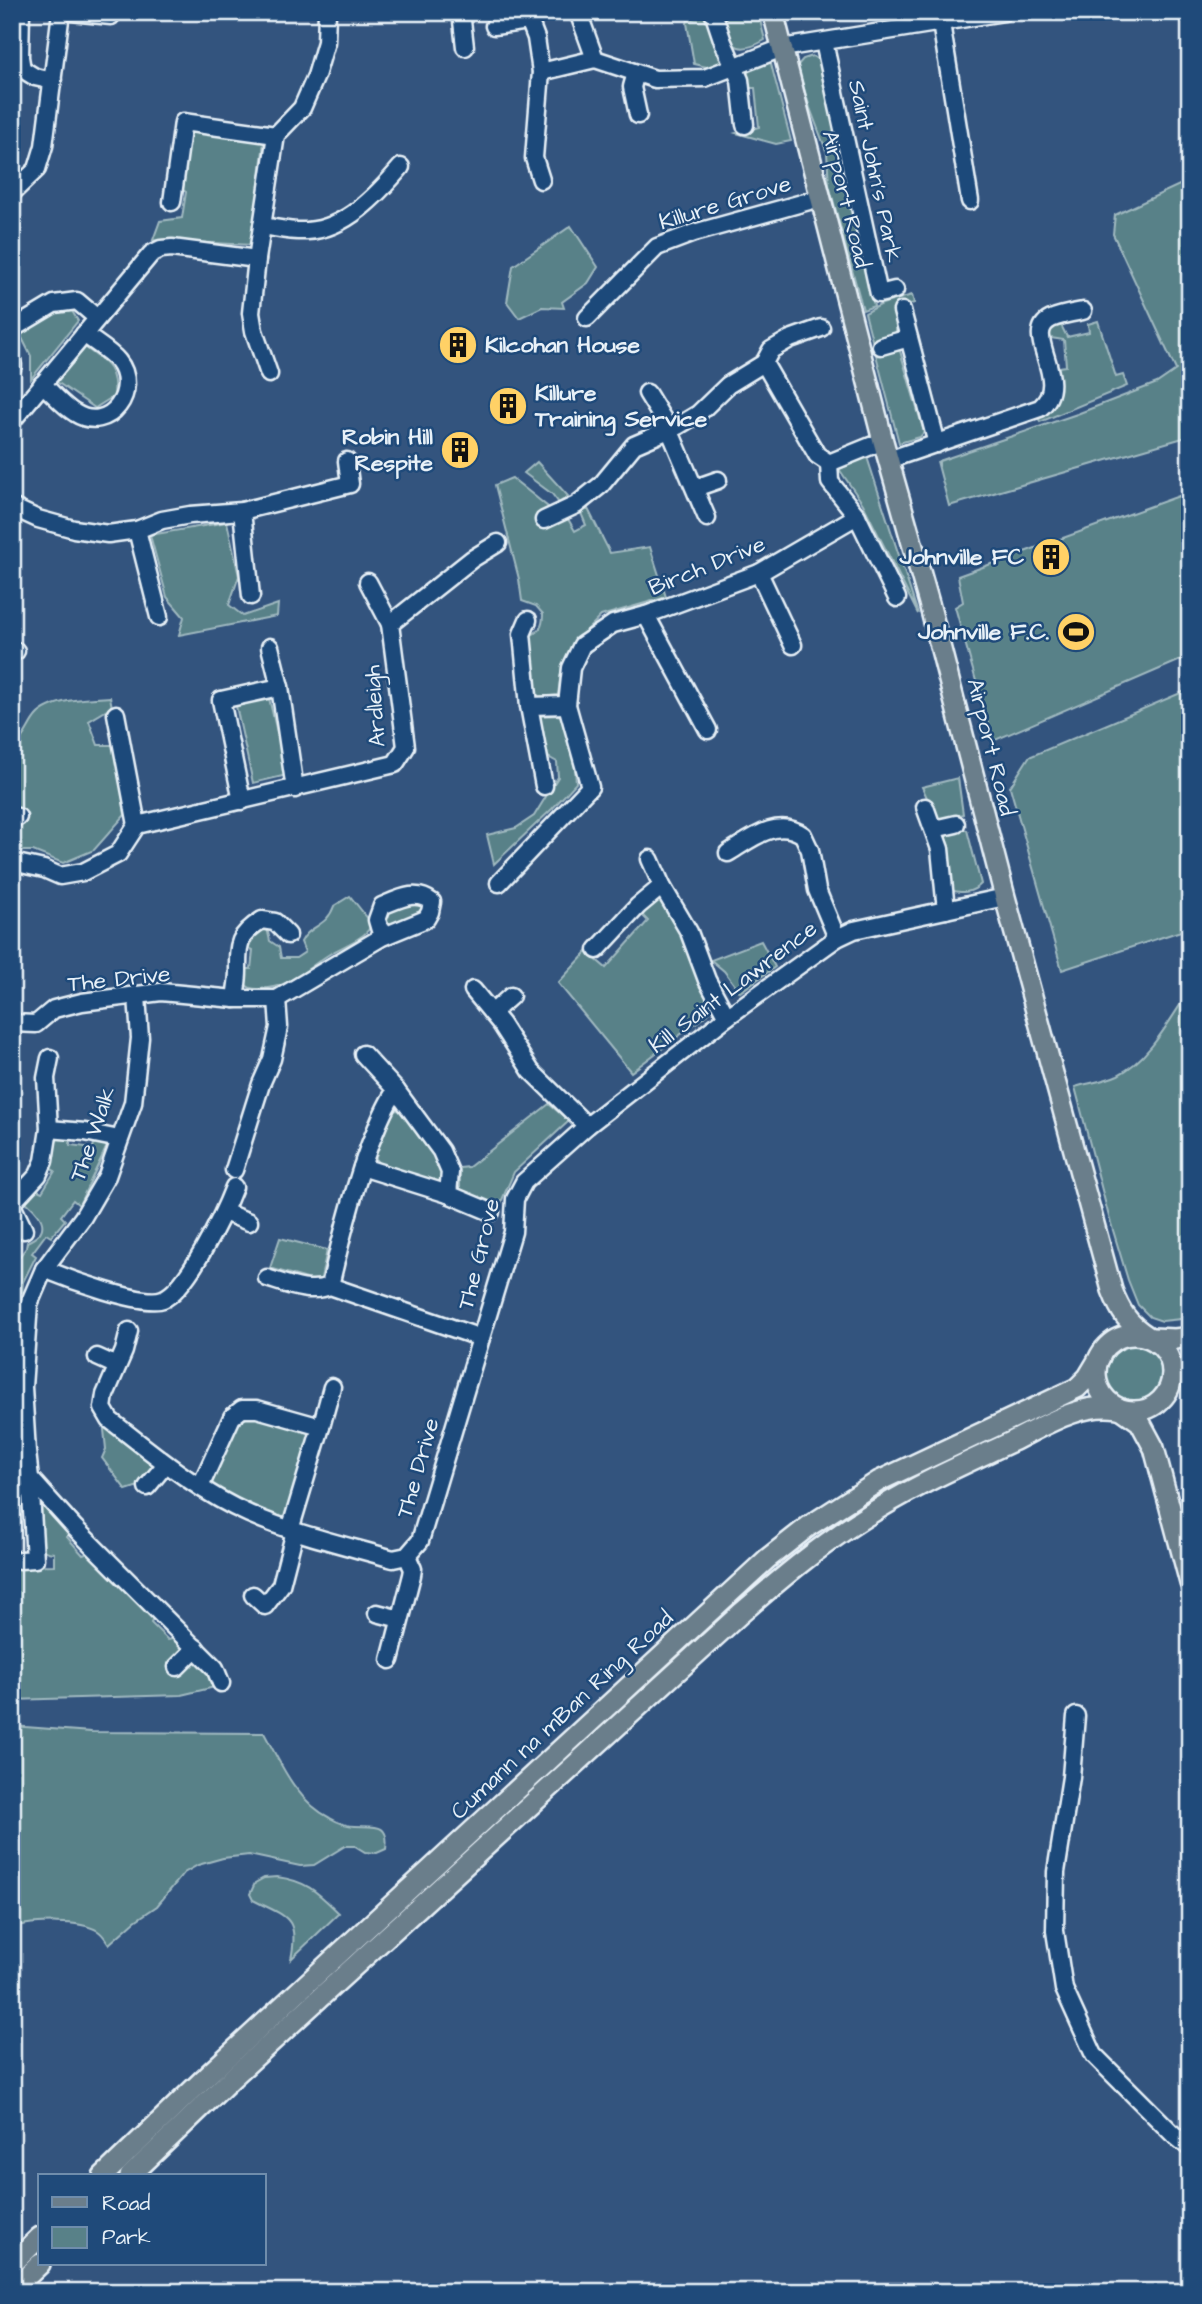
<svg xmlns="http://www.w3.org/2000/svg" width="1202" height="2304" font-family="'Architects Daughter',sans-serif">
<rect width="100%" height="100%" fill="#33547e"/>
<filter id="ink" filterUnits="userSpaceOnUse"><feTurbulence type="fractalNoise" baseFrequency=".0143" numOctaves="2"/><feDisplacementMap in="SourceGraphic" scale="14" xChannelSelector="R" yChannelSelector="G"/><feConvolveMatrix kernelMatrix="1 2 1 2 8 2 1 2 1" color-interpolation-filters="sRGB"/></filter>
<g filter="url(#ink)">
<!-- green -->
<g fill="#588188" stroke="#a0b9c0" stroke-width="2">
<path d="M720,12H758L765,40C732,59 729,41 720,12Z"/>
<path d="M706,15L721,59V64L715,69L694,64L687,23L688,20Z"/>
<path d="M812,56L822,62L874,306L863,310L829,185L827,153L810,108L797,66L803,59Z"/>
<path d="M770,60L791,141L776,144L736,133L759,127L755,88H746V77L750,68Z"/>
<path d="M186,132L264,141L252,245L153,240L160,221L182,218L186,192L178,187Z"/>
<path d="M1190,180V436L949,506L937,461L939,464V461L1077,414L1157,383L1176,370L1113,234L1115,215Z"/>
<path d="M571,226L598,267L588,283L562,302L564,308L542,307L519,318L507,302L513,266Z"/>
<path d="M912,295L914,303L897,308C898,322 894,335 896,349L900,351L924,432L920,437L899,443L865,313L882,304Z"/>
<path d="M61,308L72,311L78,321L31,379V356L20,334Z"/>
<path d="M1098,321L1116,377L1123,375L1127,386L1040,422L1038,416C1062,402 1060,393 1058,367L1066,366L1064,340L1051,338L1048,333L1049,328L1061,325L1067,337L1089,332L1088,324Z"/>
<path d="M82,345C104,362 117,366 114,396L95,408L54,380Z"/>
<path d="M867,457L918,614L863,504L839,469Z"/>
<path d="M537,462L568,496L559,503L552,494L524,473Z"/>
<path d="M512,478L548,507L544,527L568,519L575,531L586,525L581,513L588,509L610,553L650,547L666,597L601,616L576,641L562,665L558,695L540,697L533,693L528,637C540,631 543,627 543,614L536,606L522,601L519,579L495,485Z"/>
<path d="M1190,492V656L993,741L955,607L963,602L958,576Z"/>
<path d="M227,522L239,576L229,605L243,616L278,604L277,616L179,635L184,617L167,597L150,535Z"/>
<path d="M1190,689V928L1062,970L1010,787L1029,757Z"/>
<path d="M110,697L112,707L89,721L98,745H116L125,815L94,850L63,863L33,851H12V823L24,822L25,811L12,809V745C25,740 28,725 36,716C51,699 89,698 110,697Z"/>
<path d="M269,698L287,775L253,783L236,706Z"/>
<path d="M563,715L575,768L576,783L552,809L494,864L487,835L516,828L534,816L558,777L557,762L543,754L537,716Z"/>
<path d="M958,778L963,814L943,819L936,817L922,787Z"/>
<path d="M955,829L967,830L981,884C971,894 962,893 949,890L945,839L946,832Z"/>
<path d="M350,896L372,924C366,939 342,946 328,955C303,971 292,987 260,989C245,990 243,983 243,969H251L253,950L245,948L257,927L267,928L270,941L279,947L281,958H296L305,952L301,942C309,925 327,927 334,906Z"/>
<path d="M658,898L663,901L684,935L709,1005V1013L631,1072L558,983L587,952L606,968L648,921L639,912Z"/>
<path d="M420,901L423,910L394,925L387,923V912L394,907Z"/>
<path d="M761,941L775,967L740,992L724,971L711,960Z"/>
<path d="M1190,990V1318L1162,1321L1150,1317L1138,1305L1128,1280L1109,1217L1075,1087C1089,1083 1105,1081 1118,1075C1150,1059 1170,1019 1190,990Z"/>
<path d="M549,1104L569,1121L514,1172L499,1207L460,1192V1168L469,1167Z"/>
<path d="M395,1110L404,1111L443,1164L444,1178L439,1183L378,1163L374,1155L388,1114Z"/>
<path d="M71,1134L70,1145L93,1148L95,1139L108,1144L79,1205L73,1200L61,1216L65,1220L51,1237L46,1234L32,1253L36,1256L23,1282L22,1292H12V1266L26,1248L27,1242C56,1229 38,1211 21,1198L33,1188L42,1192L55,1171L47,1167L58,1137Z"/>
<path d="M280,1238L327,1250L320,1283L270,1268Z"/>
<circle cx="1134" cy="1373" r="29"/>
<path d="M250,1416L310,1432L284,1519L210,1486L237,1423Z"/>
<path d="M103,1420L157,1462L139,1486L126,1490L102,1458L106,1449Z"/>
<path d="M42,1507H49L70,1529L67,1537L83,1555L91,1552L154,1616L151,1623L168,1640L177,1638L194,1660L198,1659L209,1670L215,1687L181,1695L12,1700V1550H16L17,1566L54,1565V1553C49,1552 46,1553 43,1549C36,1542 37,1515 42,1507Z"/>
<path d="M12,1726L91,1732L264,1733C281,1764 296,1801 330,1818C337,1822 346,1826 355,1826C374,1827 390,1822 386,1849L377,1853L365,1852L355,1846H345L314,1865L300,1866L249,1855L223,1858L198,1865L184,1873L157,1906L135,1921L109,1944C106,1940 103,1934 98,1931C80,1919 33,1922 12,1927Z"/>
<path d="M277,1877C307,1881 317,1892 339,1913L291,1959C300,1916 286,1917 253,1900L250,1894L255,1883L264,1878Z"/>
</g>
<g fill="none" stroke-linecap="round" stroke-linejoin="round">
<!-- minor casing -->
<g stroke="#e8f1f8" stroke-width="21">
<g id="minor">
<path d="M21,12L20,57L22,69L35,77L53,81"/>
<path d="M71,12L111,16"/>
<path d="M461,12L465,47"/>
<path d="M526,12L536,38L541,72L534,158L541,180"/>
<path d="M578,12L595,59"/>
<path d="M713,12L723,42L740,80L745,125"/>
<path d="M941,23L970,201"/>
<path d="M494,26L529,21"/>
<path d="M824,42L879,294L895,290"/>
<path d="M541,72L595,59L655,79L705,78L782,48L1004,12"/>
<path d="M636,73L632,87L638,115"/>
<path d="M12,193L37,169L44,146L61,12"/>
<path d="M172,202L183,122L276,135"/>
<path d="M262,226C277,228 292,232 307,231C346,229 378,194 401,167"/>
<path d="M257,259L251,313L254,331L269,374"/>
<path d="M902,311L937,444"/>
<path d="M587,318L657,247L694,233L820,198"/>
<path d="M12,333L14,328L54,304L77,301L97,318"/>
<path d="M881,346L909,338"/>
<path d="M12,360L13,366"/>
<path d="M764,363L817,455L829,463"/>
<path d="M42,384C53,393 63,406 75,413C110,435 141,389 118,361C110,351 94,342 84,334"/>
<path d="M647,393L669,429L707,518"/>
<path d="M12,421L151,254L161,249L172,248L257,259L276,135L302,108L316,76L326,42L327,12"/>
<path d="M888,460L1040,408C1073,380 1020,334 1051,319C1060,315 1072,313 1083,311"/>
<path d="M829,463L830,482L857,516L897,598"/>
<path d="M829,463L883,441"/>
<path d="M695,488L718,480"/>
<path d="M12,507L38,519L74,529L108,534L137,530L162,520L190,515L242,511L350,484L347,461"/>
<path d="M242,511L251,596"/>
<path d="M544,520L576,505L601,485L634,445L678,426L698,414L728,385L764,363L771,350L790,339L821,328"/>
<path d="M137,530L159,617"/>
<path d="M759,573L793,645"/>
<path d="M368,582L390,624"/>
<path d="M646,615L708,730"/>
<path d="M528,620L522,634L529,706L544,786"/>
<path d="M270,647L280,687"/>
<path d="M12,653L16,651"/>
<path d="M529,706L567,705"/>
<path d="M116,714L137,825"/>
<path d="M242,801L221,700L280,687L295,789"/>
<path d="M925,807L940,849L946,910"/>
<path d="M12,816L18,817"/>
<path d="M934,829L956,824"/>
<path d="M728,853C751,839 777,817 803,835L810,850L817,890L837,938"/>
<path d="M650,859L662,886L689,932L707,980L727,1017"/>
<path d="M12,862L44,869L60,876L83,872L118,854L137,825L395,764L406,747L390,624L472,559L498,543"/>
<path d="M499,883L590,787L567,705L571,668L582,645L613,624L646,615L759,573L857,516"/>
<path d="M597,950L638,906L662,886"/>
<path d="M473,990L501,1024L531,1071L587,1126"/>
<path d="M137,996L140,1038L133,1103L107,1176L83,1217L44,1269L29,1304L23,1387L27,1452L30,1478L75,1528L215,1668L221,1683"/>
<path d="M235,999C236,990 238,981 238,971C238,945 237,935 262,920L275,922L288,935"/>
<path d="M277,999L382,937L377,920L382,906C399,899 416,889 432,902L430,912L426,919L382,937"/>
<path d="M492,1013L511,996"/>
<path d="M12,1023L36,1024L54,1009L82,1002L161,992L235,999H277"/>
<path d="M49,1129L85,1132L119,1139"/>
<path d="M362,1167L448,1194L450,1172L441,1151L396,1090"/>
<path d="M234,1170L261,1084L272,1059L279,1027L277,999"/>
<path d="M448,1194L491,1212"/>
<path d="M12,1203L38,1175L44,1161L49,1129L46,1078L50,1058"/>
<path d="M12,1205L24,1230"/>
<path d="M224,1212L249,1222"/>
<path d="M44,1269C66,1278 143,1307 163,1299C187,1290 224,1213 234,1187"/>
<path d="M267,1278C289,1285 309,1294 330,1286L481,1338L513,1232L515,1199L524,1182L587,1126L727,1017L837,938L854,930L1005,897"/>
<path d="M330,1286C341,1238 353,1190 370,1144C378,1125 384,1107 396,1090L363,1054"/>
<path d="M129,1331L124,1351L105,1395L103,1408L110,1420C154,1454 197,1491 249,1514C295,1534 344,1545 393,1559L407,1556L420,1541L481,1338"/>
<path d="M97,1357L117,1366"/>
<path d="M321,1427L332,1387"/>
<path d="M147,1487L166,1464"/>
<path d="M200,1487L232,1417L242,1409H257L321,1427L290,1530"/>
<path d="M20,1560L35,1559L30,1478"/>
<path d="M253,1595L265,1606L281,1585L295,1531"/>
<path d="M377,1613L400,1619"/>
<path d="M390,1660L412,1575L413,1569L407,1556"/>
<path d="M177,1667L196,1648"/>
<path d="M1076,1716L1071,1777L1056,1872L1055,1931L1064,1989L1094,2055L1173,2134L1190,2148"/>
</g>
</g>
<!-- major casing -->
<g stroke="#e8f1f8" stroke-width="24">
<g id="major">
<path d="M773,12L883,441L929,603L1005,897L1112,1290C1120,1311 1128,1324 1147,1336"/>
<circle cx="1134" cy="1373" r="38"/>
<path d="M1153,1338L1175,1339L1190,1337"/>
<path d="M1123,1410L1140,1422L1154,1448L1190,1583"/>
<path d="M103,2176L211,2072L767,1559L809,1526L879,1481L1077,1388L1088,1377L1100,1357"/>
<path d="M130,2176L233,2077L740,1614C779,1580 818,1547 862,1519C909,1488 962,1465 1013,1441C1045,1425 1081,1402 1118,1408"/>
<path d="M12,2264L40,2237"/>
<path d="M12,2291L40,2264"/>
</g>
</g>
<!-- minor -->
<use href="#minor" stroke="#1f4a7a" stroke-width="16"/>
<!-- major -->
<use href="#major" stroke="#6b7e8b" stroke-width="19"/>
</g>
</g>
<!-- icons -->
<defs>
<g id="building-disc" transform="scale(2.0125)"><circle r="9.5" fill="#ffd166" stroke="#1f4a7a"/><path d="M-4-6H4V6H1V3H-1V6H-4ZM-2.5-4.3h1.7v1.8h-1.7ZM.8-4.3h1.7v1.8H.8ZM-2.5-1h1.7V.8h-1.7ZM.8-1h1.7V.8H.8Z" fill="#111"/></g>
<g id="stadium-disc" transform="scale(2.0125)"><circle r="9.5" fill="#ffd166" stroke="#1f4a7a"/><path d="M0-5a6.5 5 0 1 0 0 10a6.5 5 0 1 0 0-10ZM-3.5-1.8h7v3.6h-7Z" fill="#111"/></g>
</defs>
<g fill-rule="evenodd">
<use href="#building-disc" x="458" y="345"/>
<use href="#building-disc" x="508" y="406"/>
<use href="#building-disc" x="460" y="450"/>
<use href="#building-disc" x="1051" y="557"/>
<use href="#stadium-disc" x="1076" y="632"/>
</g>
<g text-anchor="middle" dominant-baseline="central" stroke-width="5" stroke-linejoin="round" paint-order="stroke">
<!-- street labels -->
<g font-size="23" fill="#e8f1f8" stroke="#1f4a7a">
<text transform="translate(875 171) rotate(78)">Saint John's Park</text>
<text transform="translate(846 199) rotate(76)">Airport Road</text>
<text transform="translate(725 203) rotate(-17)">Killure Grove</text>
<text transform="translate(707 566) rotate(-22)">Birch Drive</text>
<text transform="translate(375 706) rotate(-94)">Ardleigh</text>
<text transform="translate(991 747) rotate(76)">Airport Road</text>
<text transform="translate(119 979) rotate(-6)">The Drive</text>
<text transform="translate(733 987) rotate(-37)">Kill Saint Lawrence</text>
<text transform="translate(93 1134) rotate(-71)">The Walk</text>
<text transform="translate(479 1254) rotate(-76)">The Grove</text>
<text transform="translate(418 1468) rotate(-74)">The Drive</text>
<text transform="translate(562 1715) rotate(-43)">Cumann na mBan Ring Road</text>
</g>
<!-- poi labels -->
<g font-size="23" font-weight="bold" fill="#e8f1f8" stroke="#1f4a7a" text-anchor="end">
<text x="485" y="345" text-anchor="start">Kilcohan House</text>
<text x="535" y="393" text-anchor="start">Killure<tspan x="535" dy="26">Training Service</tspan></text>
<text x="433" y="437">Robin Hill<tspan x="433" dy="26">Respite</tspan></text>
<text x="1024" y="557">Johnville FC</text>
<text x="1049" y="632">Johnville F.C.</text>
</g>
</g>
<!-- margin -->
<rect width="1202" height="2304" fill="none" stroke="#1f4a7a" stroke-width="42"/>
<rect x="21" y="21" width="1160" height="2262" fill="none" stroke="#e8f1f8" stroke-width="2.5" filter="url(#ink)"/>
<!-- legend -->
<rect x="38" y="2174" width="228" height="91" fill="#1f4a7a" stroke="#6f8dac" stroke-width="2"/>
<rect x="52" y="2197" width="35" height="10" fill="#6b7e8b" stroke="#6f8dac" stroke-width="2"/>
<text x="102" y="2210" font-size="21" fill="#e8f1f8">Road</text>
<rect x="52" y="2227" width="35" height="21" fill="#588188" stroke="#6f8dac" stroke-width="2"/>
<text x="102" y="2244" font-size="21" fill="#e8f1f8">Park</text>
</svg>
